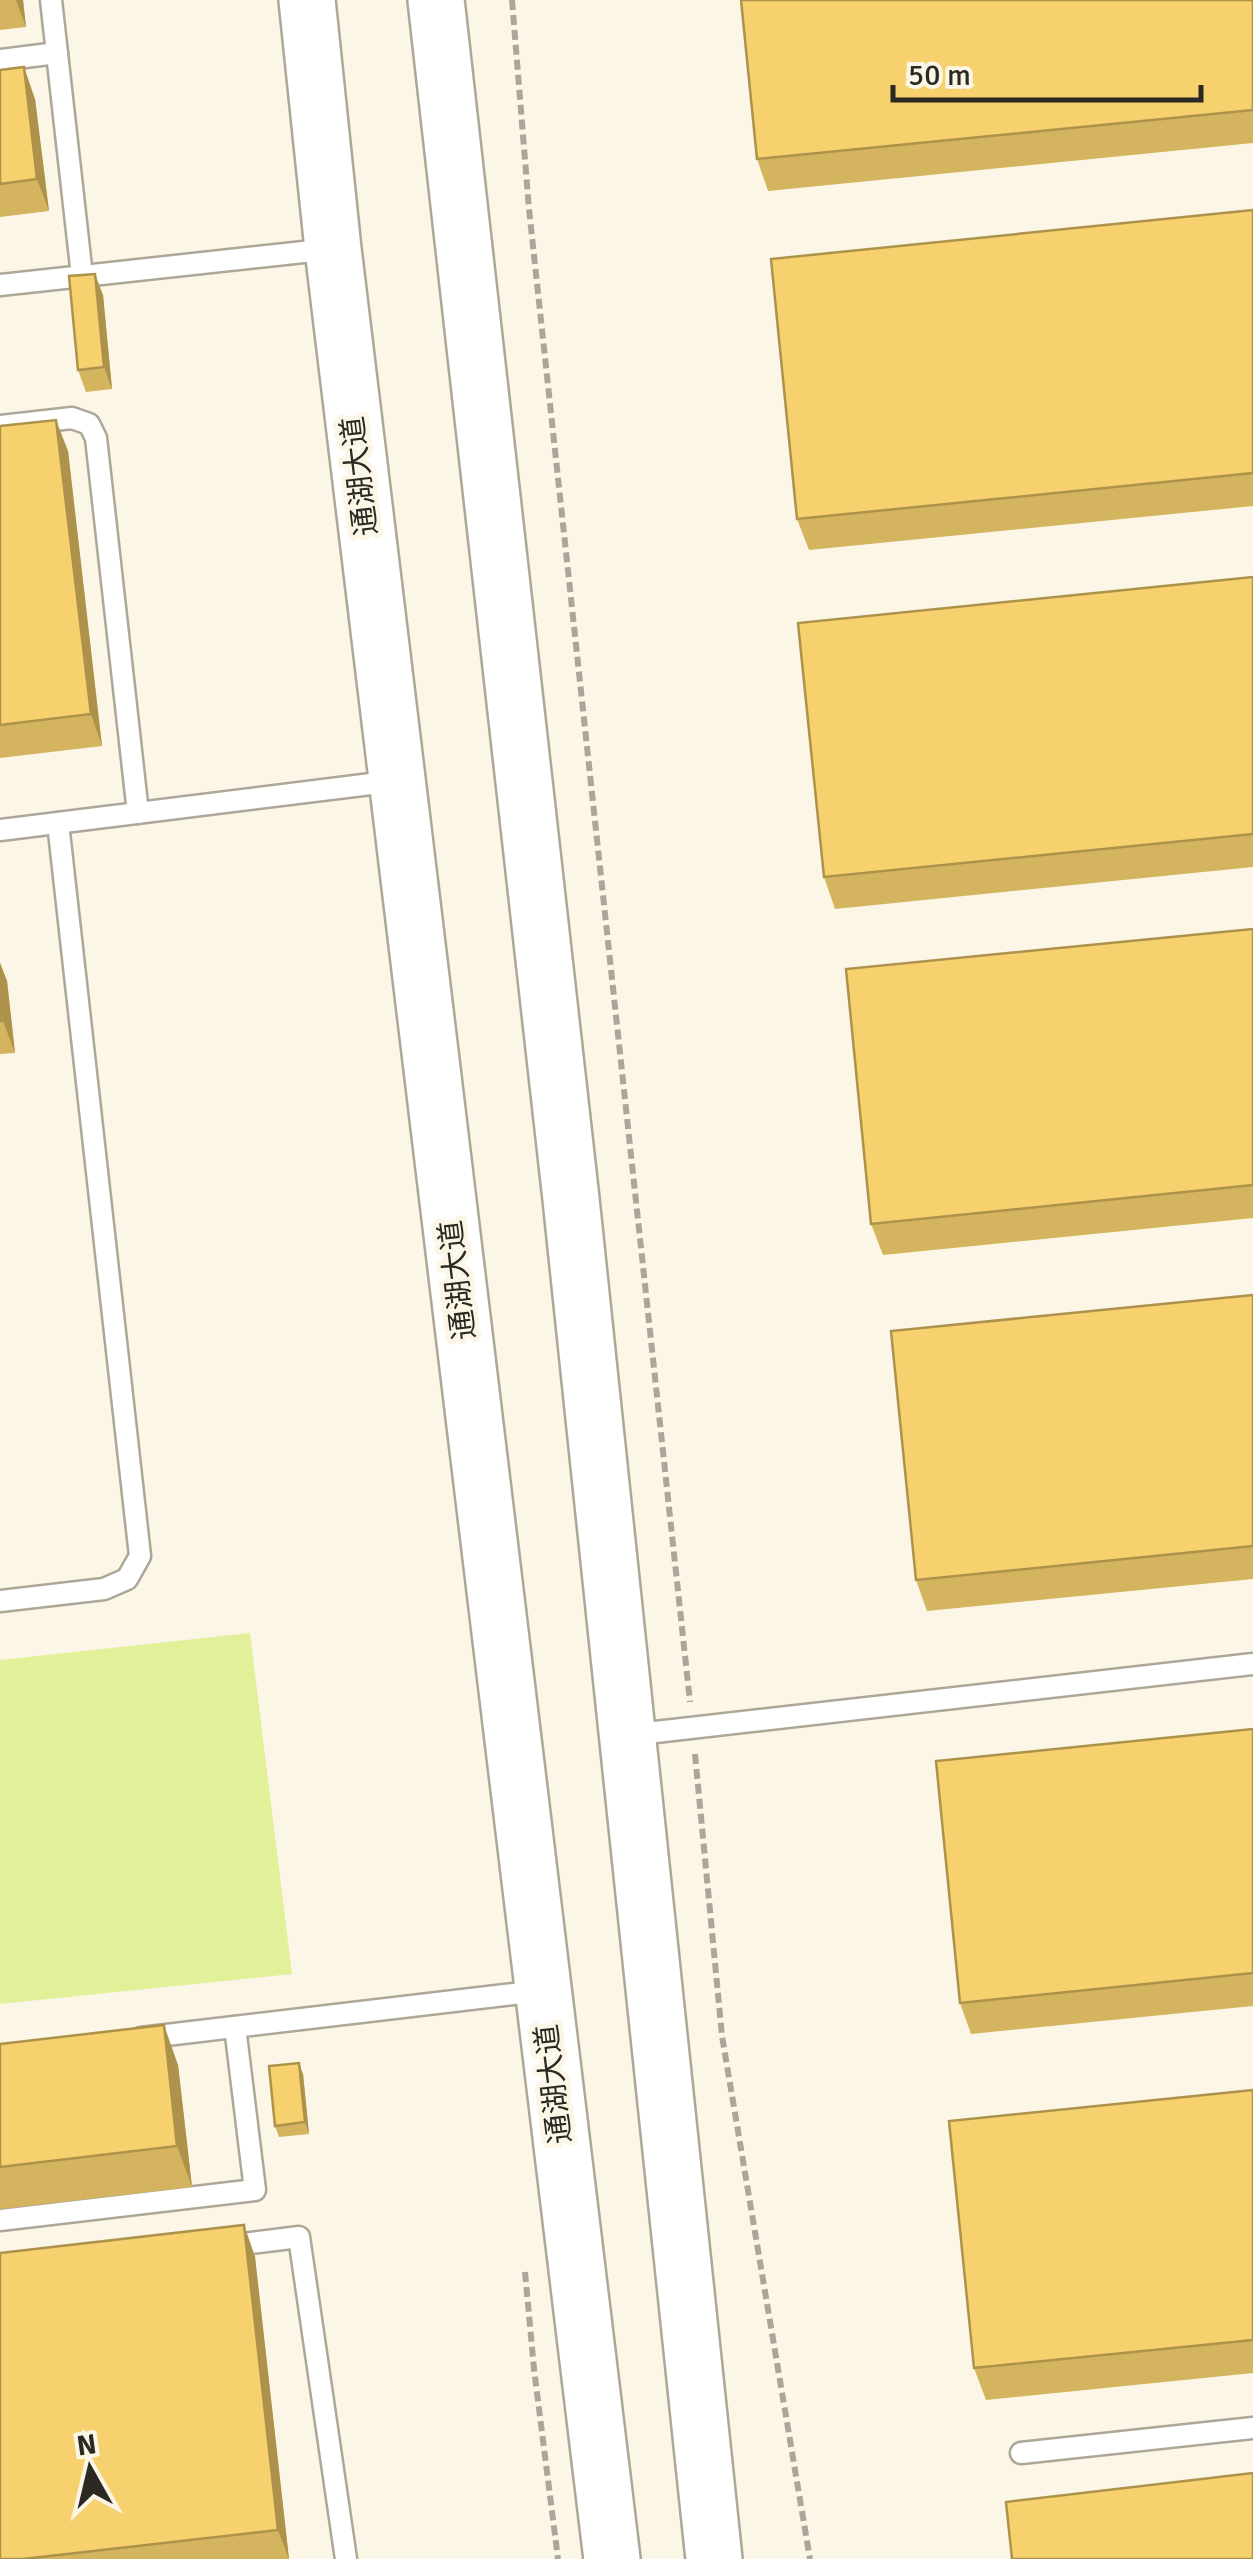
<svg xmlns="http://www.w3.org/2000/svg" width="1253" height="2559" font-family="Signika,'Noto Sans SC',sans-serif">
<rect width="100%" height="100%" fill="#fcf6e6"/>
<!-- green -->
<path fill="#e3f09a" d="M250,1633L292,1974L0,2004V1660Z"/>
<g fill="none" stroke-linecap="round" stroke-linejoin="round">
<!-- service casing -->
<g stroke="#ada798" stroke-width="25">
<g id="service">
<path d="M51,0L82,276"/>
<path d="M0,60L57,53"/>
<path d="M0,285L331,249"/>
<path d="M0,426L72,418L89,424L96,438L138,813"/>
<path d="M0,830L395,781"/>
<path d="M0,1601L104,1589L127,1579L140,1556L58,823"/>
<path d="M629,1735L1253,1664"/>
<path d="M141,2038L539,1991"/>
<path d="M0,2220L255,2190L235,2027"/>
<path d="M227,2246L299,2237L346,2559"/>
<path d="M1021,2453L1253,2428"/>
</g>
</g>
<!-- secondary casing -->
<g stroke="#ada798" stroke-width="60">
<g id="secondary">
<path d="M307,0L333,249L612,2559"/>
<path d="M436,0L571,1199L714,2559"/>
</g>
</g>
<!-- path -->
<g stroke="#aaa69a" stroke-width="6" stroke-dasharray="10 5" stroke-linecap="butt">
<path d="M512,0L529,209L690,1702"/>
<path d="M695,1754L722,2036L810,2559"/>
<path d="M525,2272L534,2369L558,2559"/>
</g>
<!-- service -->
<use href="#service" stroke="#fff" stroke-width="20"/>
<!-- secondary -->
<use href="#secondary" stroke="#fff" stroke-width="55"/>
</g>
<!-- wall -->
<g fill="#d4b45e">
<path d="M0,0H23L26,27L0,30Z"/>
<path d="M1253,0V143L768,191L757,159Z"/>
<path d="M0,70L35,99L49,211L0,217Z"/>
<path d="M1253,210V506L809,550L797,519Z"/>
<path d="M103,295L112,389L86,392L78,370Z"/>
<path d="M0,426L68,451L102,746L0,758Z"/>
<path d="M1253,577V867L835,909L824,877Z"/>
<path d="M1253,929V1218L883,1255L871,1224Z"/>
<path d="M0,963L7,981L15,1053L0,1054Z"/>
<path d="M1253,1295V1579L927,1611L916,1580Z"/>
<path d="M1253,1729V2006L971,2034L960,2003Z"/>
<path d="M0,2044L178,2065L192,2187L0,2209Z"/>
<path d="M303,2074L309,2134L279,2137L275,2126Z"/>
<path d="M1253,2090V2373L986,2400L974,2368Z"/>
<path d="M244,2225L255,2257L289,2559H0Z"/>
</g>
<!-- shaded-wall -->
<g fill="#ad924c">
<path d="M16,0H23L26,27Z"/>
<path d="M24,67L35,99L49,211L37,179Z"/>
<path d="M95,274L103,295L112,389L104,367Z"/>
<path d="M56,420L68,451L102,746L91,714Z"/>
<path d="M0,963L7,981L15,1053L3,1021L0,992Z"/>
<path d="M164,2025L178,2065L192,2187L177,2146Z"/>
<path d="M299,2063L303,2074L309,2134L305,2122Z"/>
<path d="M244,2225L255,2257L289,2559L278,2530Z"/>
</g>
<!-- building -->
<g fill="#f7d16d" stroke="#ad924c" stroke-width="2.5">
<path d="M741,0H1253V110L757,159Z"/>
<path d="M24,67L37,179L0,184V70Z"/>
<path d="M1253,210V473L797,519L771,259Z"/>
<path d="M95,274L104,367L78,370L69,276Z"/>
<path d="M56,420L91,714L0,725V426Z"/>
<path d="M1253,577V834L824,877L798,623Z"/>
<path d="M1253,929V1185L871,1224L846,969Z"/>
<path d="M0,992L3,1021H0Z"/>
<path d="M1253,1295V1546L916,1580L891,1331Z"/>
<path d="M1253,1729V1973L960,2003L936,1761Z"/>
<path d="M164,2025L177,2146L0,2167V2044Z"/>
<path d="M299,2063L305,2122L275,2126L269,2066Z"/>
<path d="M1253,2090V2340L974,2368L949,2121Z"/>
<path d="M244,2225L278,2530L23,2559H0V2253Z"/>
<path d="M1253,2473V2559H1012L1006,2502Z"/>
</g>
<g text-anchor="middle" dominant-baseline="central" stroke-width="10" stroke-linejoin="round" paint-order="stroke">
<!-- street labels -->
<g font-size="30" fill="#2b2923" stroke="#fcf6e6">
<text transform="translate(360 476) rotate(-97)">通湖大道</text>
<text transform="translate(458 1280) rotate(-97)">通湖大道</text>
<text transform="translate(554 2084) rotate(-97)">通湖大道</text>
</g>
</g>
<!-- north arrow -->
<g transform="translate(90 2469) rotate(352)" stroke="#fcf6e6" stroke-width="8" paint-order="stroke">
<path d="M0-8L18 38L0 25L-18 38Z" fill="#2b2923"/>
<text y="-15" font-size="28" font-weight="bold" text-anchor="middle" fill="#2b2923">N</text>
</g>
<!-- scale -->
<path d="M893 85v15h308v-15" fill="none" stroke="#2b2923" stroke-width="5"/>
<text x="908" y="85" font-size="30" fill="#2b2923" stroke="#fcf6e6" stroke-width="8" paint-order="stroke">50 m</text>
</svg>
